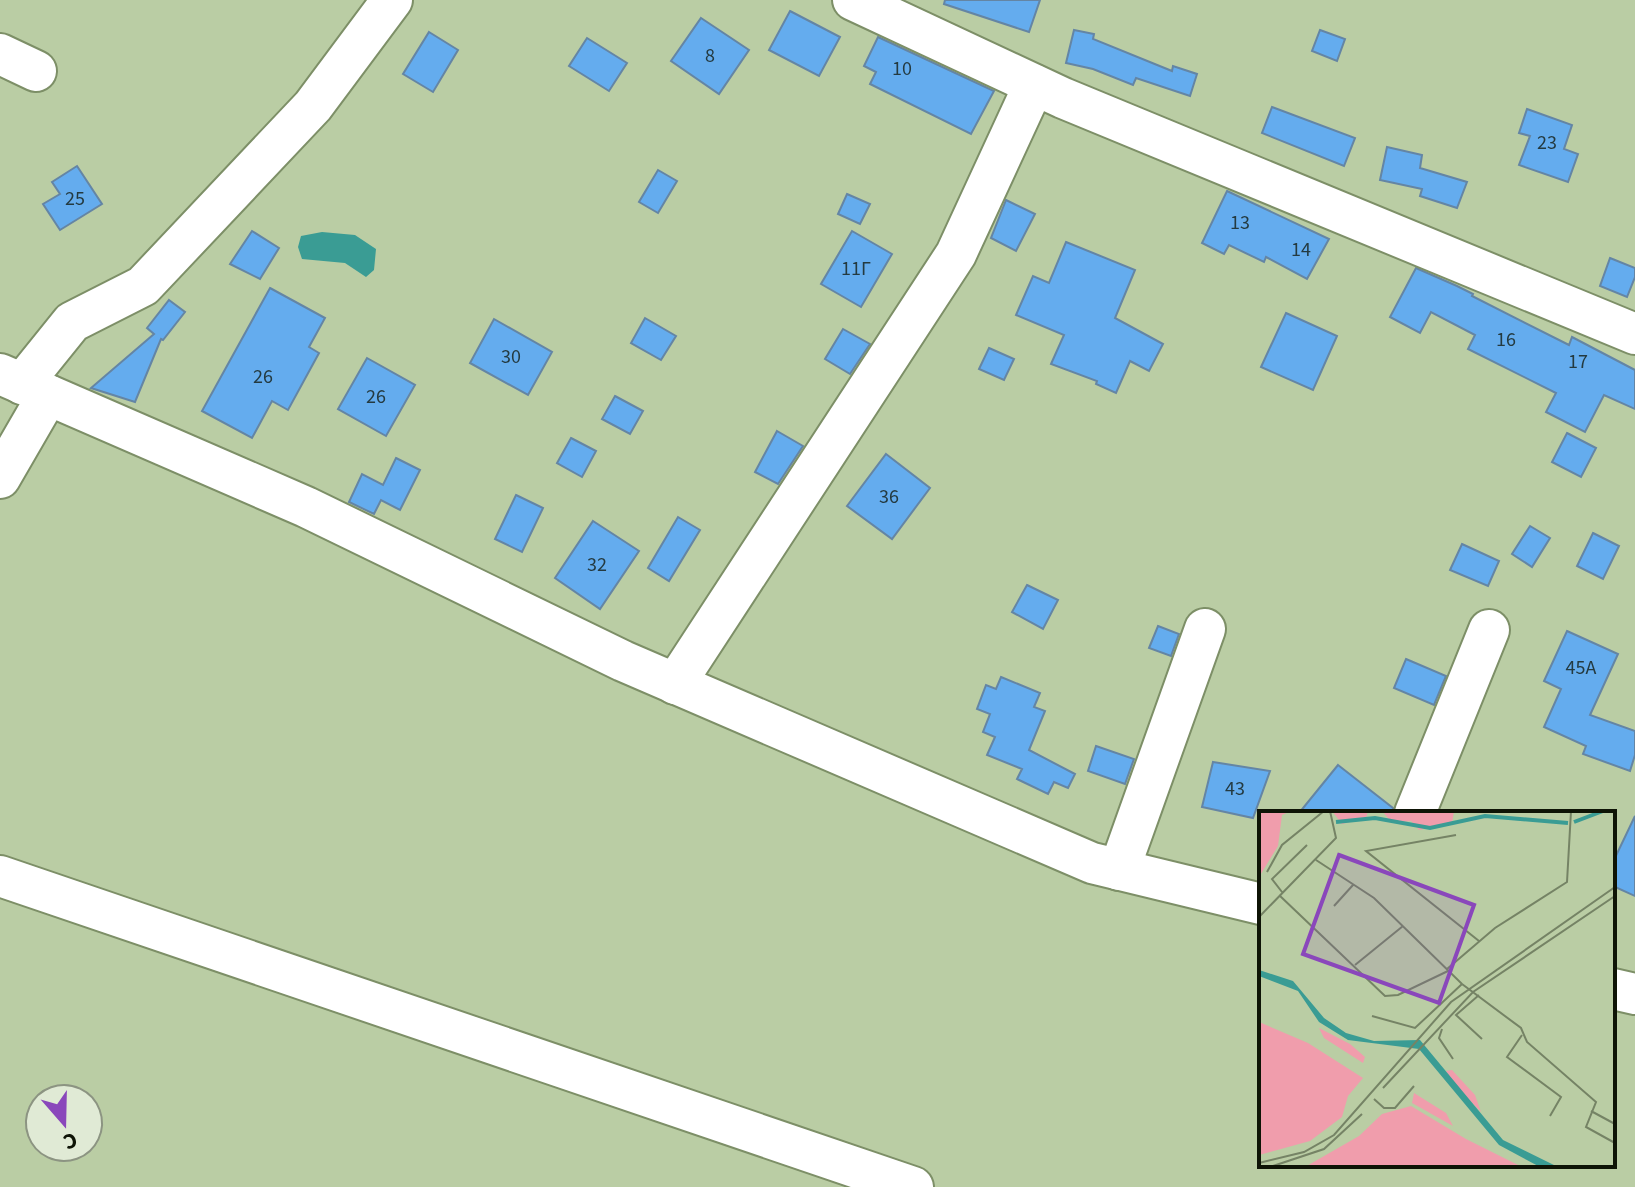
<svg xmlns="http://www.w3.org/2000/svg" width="1635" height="1187" font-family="'Source Sans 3',sans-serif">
<rect width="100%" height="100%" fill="#bacda4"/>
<!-- water -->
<path fill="#3a9c94" d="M322,232L355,235L376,249L374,270L366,277L345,263L302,259L298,247L301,236Z"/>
<!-- building -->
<g fill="#64acee" stroke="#6485a4" stroke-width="2">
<path d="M945,0H1040L1029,32L944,4Z"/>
<path d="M790,11L840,37L819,76L769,50Z"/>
<path d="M701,18L749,50L719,94L671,61Z"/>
<path d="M1074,30L1094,34L1093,39L1172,71L1173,66L1197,74L1190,96L1136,78L1133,85L1093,69L1066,63Z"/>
<path d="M1320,30L1345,39L1337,61L1312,51Z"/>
<path d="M429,32L458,50L433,92L403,74Z"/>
<path d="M878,37L994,91L971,134L870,84L876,72L864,66Z"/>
<path d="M587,38L627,63L609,91L569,66Z"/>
<path d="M1272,107L1355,138L1344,166L1262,133Z"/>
<path d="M1527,109L1572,125L1564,149L1578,154L1568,182L1519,165L1530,136L1519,133Z"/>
<path d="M1387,147L1422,155L1420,168L1467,182L1457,208L1420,196L1422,189L1380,180Z"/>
<path d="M77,166L102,204L60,230L43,204L60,194L52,182Z"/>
<path d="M658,170L677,181L658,213L639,202Z"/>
<path d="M1227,191L1329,239L1307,279L1266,257L1264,262L1229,245L1224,254L1202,243Z"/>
<path d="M847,194L870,204L860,224L838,214Z"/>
<path d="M1006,200L1035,214L1016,251L991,238Z"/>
<path d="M252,231L279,248L260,279L230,264Z"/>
<path d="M852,231L892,254L861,307L821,284Z"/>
<path d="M1066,242L1135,270L1115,318L1163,344L1149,371L1130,361L1116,393L1096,384L1097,381L1051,364L1064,335L1016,315L1033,276L1049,283Z"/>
<path d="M1610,258L1635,268V277L1627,297L1600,286Z"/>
<path d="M1416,268L1457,286L1473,294L1472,296L1569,345L1572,337L1635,370V409L1604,395L1585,432L1546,412L1556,393L1468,349L1475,335L1431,312L1420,333L1390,317Z"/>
<path d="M270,288L325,318L309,347L319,353L288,410L272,401L252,438L202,411Z"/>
<path d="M169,300L185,312L163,340L161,339L135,402L91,388L154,334L147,328Z"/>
<path d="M1286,313L1337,336L1313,390L1261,367Z"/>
<path d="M645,318L676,336L661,360L631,343Z"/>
<path d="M494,319L552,352L528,395L470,363Z"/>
<path d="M843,329L870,344L850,374L825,359Z"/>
<path d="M989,348L1014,359L1004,380L979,369Z"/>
<path d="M367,358L415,385L386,436L338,409Z"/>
<path d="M615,396L643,411L630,434L602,419Z"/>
<path d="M777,431L803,446L778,484L755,472Z"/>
<path d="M1567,433L1596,448L1581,477L1552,462Z"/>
<path d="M571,438L596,451L582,477L557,463Z"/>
<path d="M886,454L930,488L892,539L847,506Z"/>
<path d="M396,458L420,470L400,510L381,500L374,514L349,502L362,474L383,485Z"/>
<path d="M516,495L543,508L522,552L495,539Z"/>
<path d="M678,517L700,530L669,581L648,568Z"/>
<path d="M593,521L639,551L600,609L555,578Z"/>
<path d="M1530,526L1550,538L1532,567L1512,554Z"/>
<path d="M1593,533L1619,546L1603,579L1577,566Z"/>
<path d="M1462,544L1499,561L1488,586L1450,570Z"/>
<path d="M1027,585L1058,600L1043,629L1012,612Z"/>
<path d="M1158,626L1179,634L1171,656L1149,648Z"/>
<path d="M1567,631L1618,654L1590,715L1635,731V755L1630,771L1583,754L1586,746L1544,727L1561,689L1544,681Z"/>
<path d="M1406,659L1446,676L1434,705L1394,688Z"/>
<path d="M1001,677L1040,693L1034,707L1045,711L1029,750L1075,774L1068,788L1054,782L1048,794L1017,779L1022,769L987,755L995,737L983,732L990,714L977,709L986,685L996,689Z"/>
<path d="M1096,746L1134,759L1125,784L1088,771Z"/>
<path d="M1213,762L1270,771L1253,818L1202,807Z"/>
<path d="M1338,765L1393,808V813H1299Z"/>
<path d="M1635,816V896L1613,886V862Z"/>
</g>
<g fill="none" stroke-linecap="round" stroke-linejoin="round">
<!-- minor casing -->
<g stroke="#7d8f67" stroke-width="44">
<g id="minor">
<path d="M853,0L1063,98L1635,334"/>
<path d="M0,54L36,71"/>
<path d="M0,374L306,507L623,661L1092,863L1261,904"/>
<path d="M22,384L72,322L143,286L313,106L392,0"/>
<path d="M0,478L48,395"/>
<path d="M675,684L956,254L1034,85"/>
<path d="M1415,813L1489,630"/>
<path d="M1119,870L1205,629"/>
<path d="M0,876L913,1187"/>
<path d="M1613,989L1635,994"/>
</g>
</g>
<!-- minor -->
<use href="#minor" stroke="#fff" stroke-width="40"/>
</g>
<g text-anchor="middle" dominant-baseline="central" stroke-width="6" stroke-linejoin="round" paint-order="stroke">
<!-- number labels -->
<g font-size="20" fill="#243a40">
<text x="710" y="56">8</text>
<text x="902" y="69">10</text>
<text x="1547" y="143">23</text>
<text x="75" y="199">25</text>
<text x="1240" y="223">13</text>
<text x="1301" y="250">14</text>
<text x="856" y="269">11Г</text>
<text x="1506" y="340">16</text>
<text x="511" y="357">30</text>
<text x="1578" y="362">17</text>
<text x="263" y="377">26</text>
<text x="376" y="397">26</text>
<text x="889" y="497">36</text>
<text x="597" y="565">32</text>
<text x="1581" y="668">45А</text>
<text x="1235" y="789">43</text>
</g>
</g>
<!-- overview -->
<g transform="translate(1259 811)">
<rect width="356" height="356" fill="#bacda4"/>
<path d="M0,0H32L23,4L19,35L0,66ZM73,0H109L107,7L83,13ZM110,0H195L193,12L160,19L152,10L133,12L124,1ZM0,211L49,232L104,267L89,285L83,306L51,330L0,344ZM60,217L91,233L106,246L104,252L65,227ZM193,259L216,284L222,301L196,274L187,260ZM155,282L187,302L194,315L153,292ZM152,295L207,328L263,356H46L100,325L123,303Z" fill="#f09dac"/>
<path d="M0,159L34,170L65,207L87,222L115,230L161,229L244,329L299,356H281L240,334L160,238L89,229L60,211L39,180L0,165Z" fill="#3a9c94"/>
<path fill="none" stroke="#3a9c94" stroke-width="4" d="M77,11L116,7L171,17L226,5L309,12M315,11L344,0"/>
<path fill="none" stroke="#758365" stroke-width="2" d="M197,24L107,40L220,130M57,49L115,87L203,173L262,217L268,231L337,291L327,316L356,332M8,61L23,34L65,0M23,81L13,68L48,34M20,84L126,185L139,184L189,160M75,95L94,74M0,106L77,27L71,0M96,154L144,115M188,158L236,117L308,71L312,0M220,184L197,204L223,228M113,205L156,217L203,173M183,218L180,227L194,248M263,224L248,246L302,286L291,305M124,277L214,181L356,85M115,288L125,297H136L155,275M332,300L356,313M0,352L45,341L75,324L192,191L356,76M14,355L65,338L103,303"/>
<path fill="#8a47bb" fill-opacity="0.15" stroke="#8a47bb" stroke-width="4" d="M80,44L215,94L180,192L44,143Z"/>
<rect width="356" height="356" fill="none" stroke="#0e1406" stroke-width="4"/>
</g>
<!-- north arrow -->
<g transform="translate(64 1123) rotate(160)"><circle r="38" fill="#e0ead5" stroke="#8c9482" stroke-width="2"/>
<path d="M0-6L14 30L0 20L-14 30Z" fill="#8a47bb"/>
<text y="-12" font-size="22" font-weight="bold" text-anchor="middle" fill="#0e1406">С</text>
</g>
</svg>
